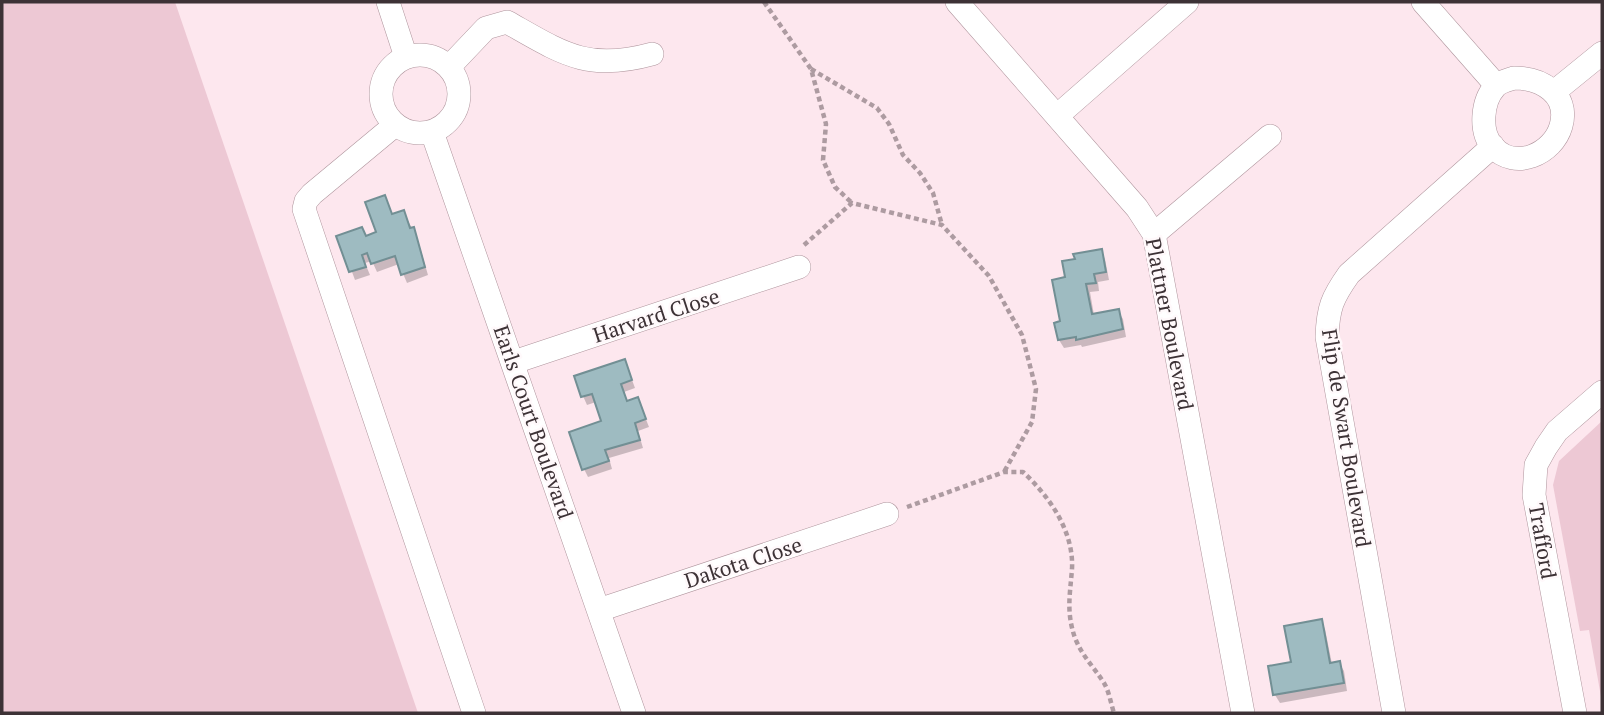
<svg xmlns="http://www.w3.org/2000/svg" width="1604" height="715" font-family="'PT Serif',serif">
<rect width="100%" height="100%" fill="#fde7ee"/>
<!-- green -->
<g fill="#edc8d4">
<path d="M2,2H175L418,713H2Z"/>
<path d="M1602,421V702L1589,630L1580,631L1553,485L1559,461Z"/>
</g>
<!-- shadow -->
<g fill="#0003">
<path d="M403,212L417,237L428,275L407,283L399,264L377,272L372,261L365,263L370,275L355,280L339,237H366L378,233L392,216Z"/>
<path d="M1101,251L1105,259L1109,280L1098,282L1099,291L1090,292L1094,315L1118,311L1123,319L1126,337L1082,347L1081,345L1064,348L1059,340L1057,324L1062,323L1067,279Z"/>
<path d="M625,361L635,388L624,392L628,402L638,399L649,427L638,431L643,448L609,458L612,469L588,477L584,469L603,422L596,402L587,405L583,396Z"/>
<path d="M1321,621L1325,629L1332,664L1339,663L1344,671L1347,691L1280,703L1275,695Z"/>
</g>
<!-- building -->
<g fill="#9ebbc1" stroke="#728f94" stroke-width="2">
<path d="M385,195L392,214L404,210L410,228L414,227L425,267L401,275L395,256L371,264L367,253L362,255L366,267L349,272L336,236L362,227L366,236L376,232L365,202Z"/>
<path d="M1102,249L1106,272L1094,274L1096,283L1086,284L1092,314L1119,309L1123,329L1076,340V337L1058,340L1054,323L1060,321L1052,280L1065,277L1062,261L1075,259L1073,254Z"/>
<path d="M625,359L632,380L621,384L627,401L638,397L646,419L635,423L640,440L605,450L609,461L582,470L569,432L601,421L592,394L581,397L574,376Z"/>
<path d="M1322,619L1330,663L1340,661L1344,683L1273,695L1268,666L1291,662L1284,626Z"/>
</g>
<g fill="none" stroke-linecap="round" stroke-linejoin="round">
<!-- street casing -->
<g stroke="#af959d" stroke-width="24">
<g id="street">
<path d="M388,2L406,57"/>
<path d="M957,2L1137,208L1154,234L1243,713"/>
<path d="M1423,2L1496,85"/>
<circle cx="420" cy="94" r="39"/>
<path d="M449,67L486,28L507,22C562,53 587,72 652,54"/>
<path d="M1514,78C1541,78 1570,94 1561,126C1553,154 1515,171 1493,147C1479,132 1482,101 1495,87C1499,82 1508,80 1514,78Z"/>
<path d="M1554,92L1602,53"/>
<path d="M1057,116L1187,2"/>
<path d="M395,125L312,194L306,201L304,209L474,713"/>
<path d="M432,132L634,713"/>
<path d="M1154,234L1270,136"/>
<path d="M514,362L799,267"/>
<path d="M599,610L887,514"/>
<path d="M1394,713L1327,337C1328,308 1332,298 1349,274L1493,146"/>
<path d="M1575,713L1534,495L1536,465L1546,447L1557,431L1602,392"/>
</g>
</g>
<!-- path -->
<g stroke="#ad9ba1" stroke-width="4.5" stroke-dasharray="5 3.5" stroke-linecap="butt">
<path d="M764,2L811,69L826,124L823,160L835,187L852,203"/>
<path d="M811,69L877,108L889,124L903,155L920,173L933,193L942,225"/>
<path d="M804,245L852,203L942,225L989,276L1022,335L1036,389L1032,422L1004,472"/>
<path d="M907,507L1004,472H1023C1049,496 1074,531 1072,569C1070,595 1066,612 1075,638C1082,656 1094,667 1104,683C1109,691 1111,704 1114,713"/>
</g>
<!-- street -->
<use href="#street" stroke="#fff" stroke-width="23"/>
</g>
<g text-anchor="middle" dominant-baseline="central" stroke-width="5" stroke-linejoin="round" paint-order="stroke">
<!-- street labels -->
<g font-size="21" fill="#3d3236" stroke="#fff9fb">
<text transform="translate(656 315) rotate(-18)">Harvard Close</text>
<text transform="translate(1170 324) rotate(79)">Plattner Boulevard</text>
<text transform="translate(534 422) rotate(71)">Earls Court Boulevard</text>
<text transform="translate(1347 438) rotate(81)">Flip de Swart Boulevard</text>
<text transform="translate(1543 541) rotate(80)">Trafford</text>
<text transform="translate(743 562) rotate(-18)">Dakota Close</text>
</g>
</g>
<!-- border -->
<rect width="1604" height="715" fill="none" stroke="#3d3236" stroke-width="7"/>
</svg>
